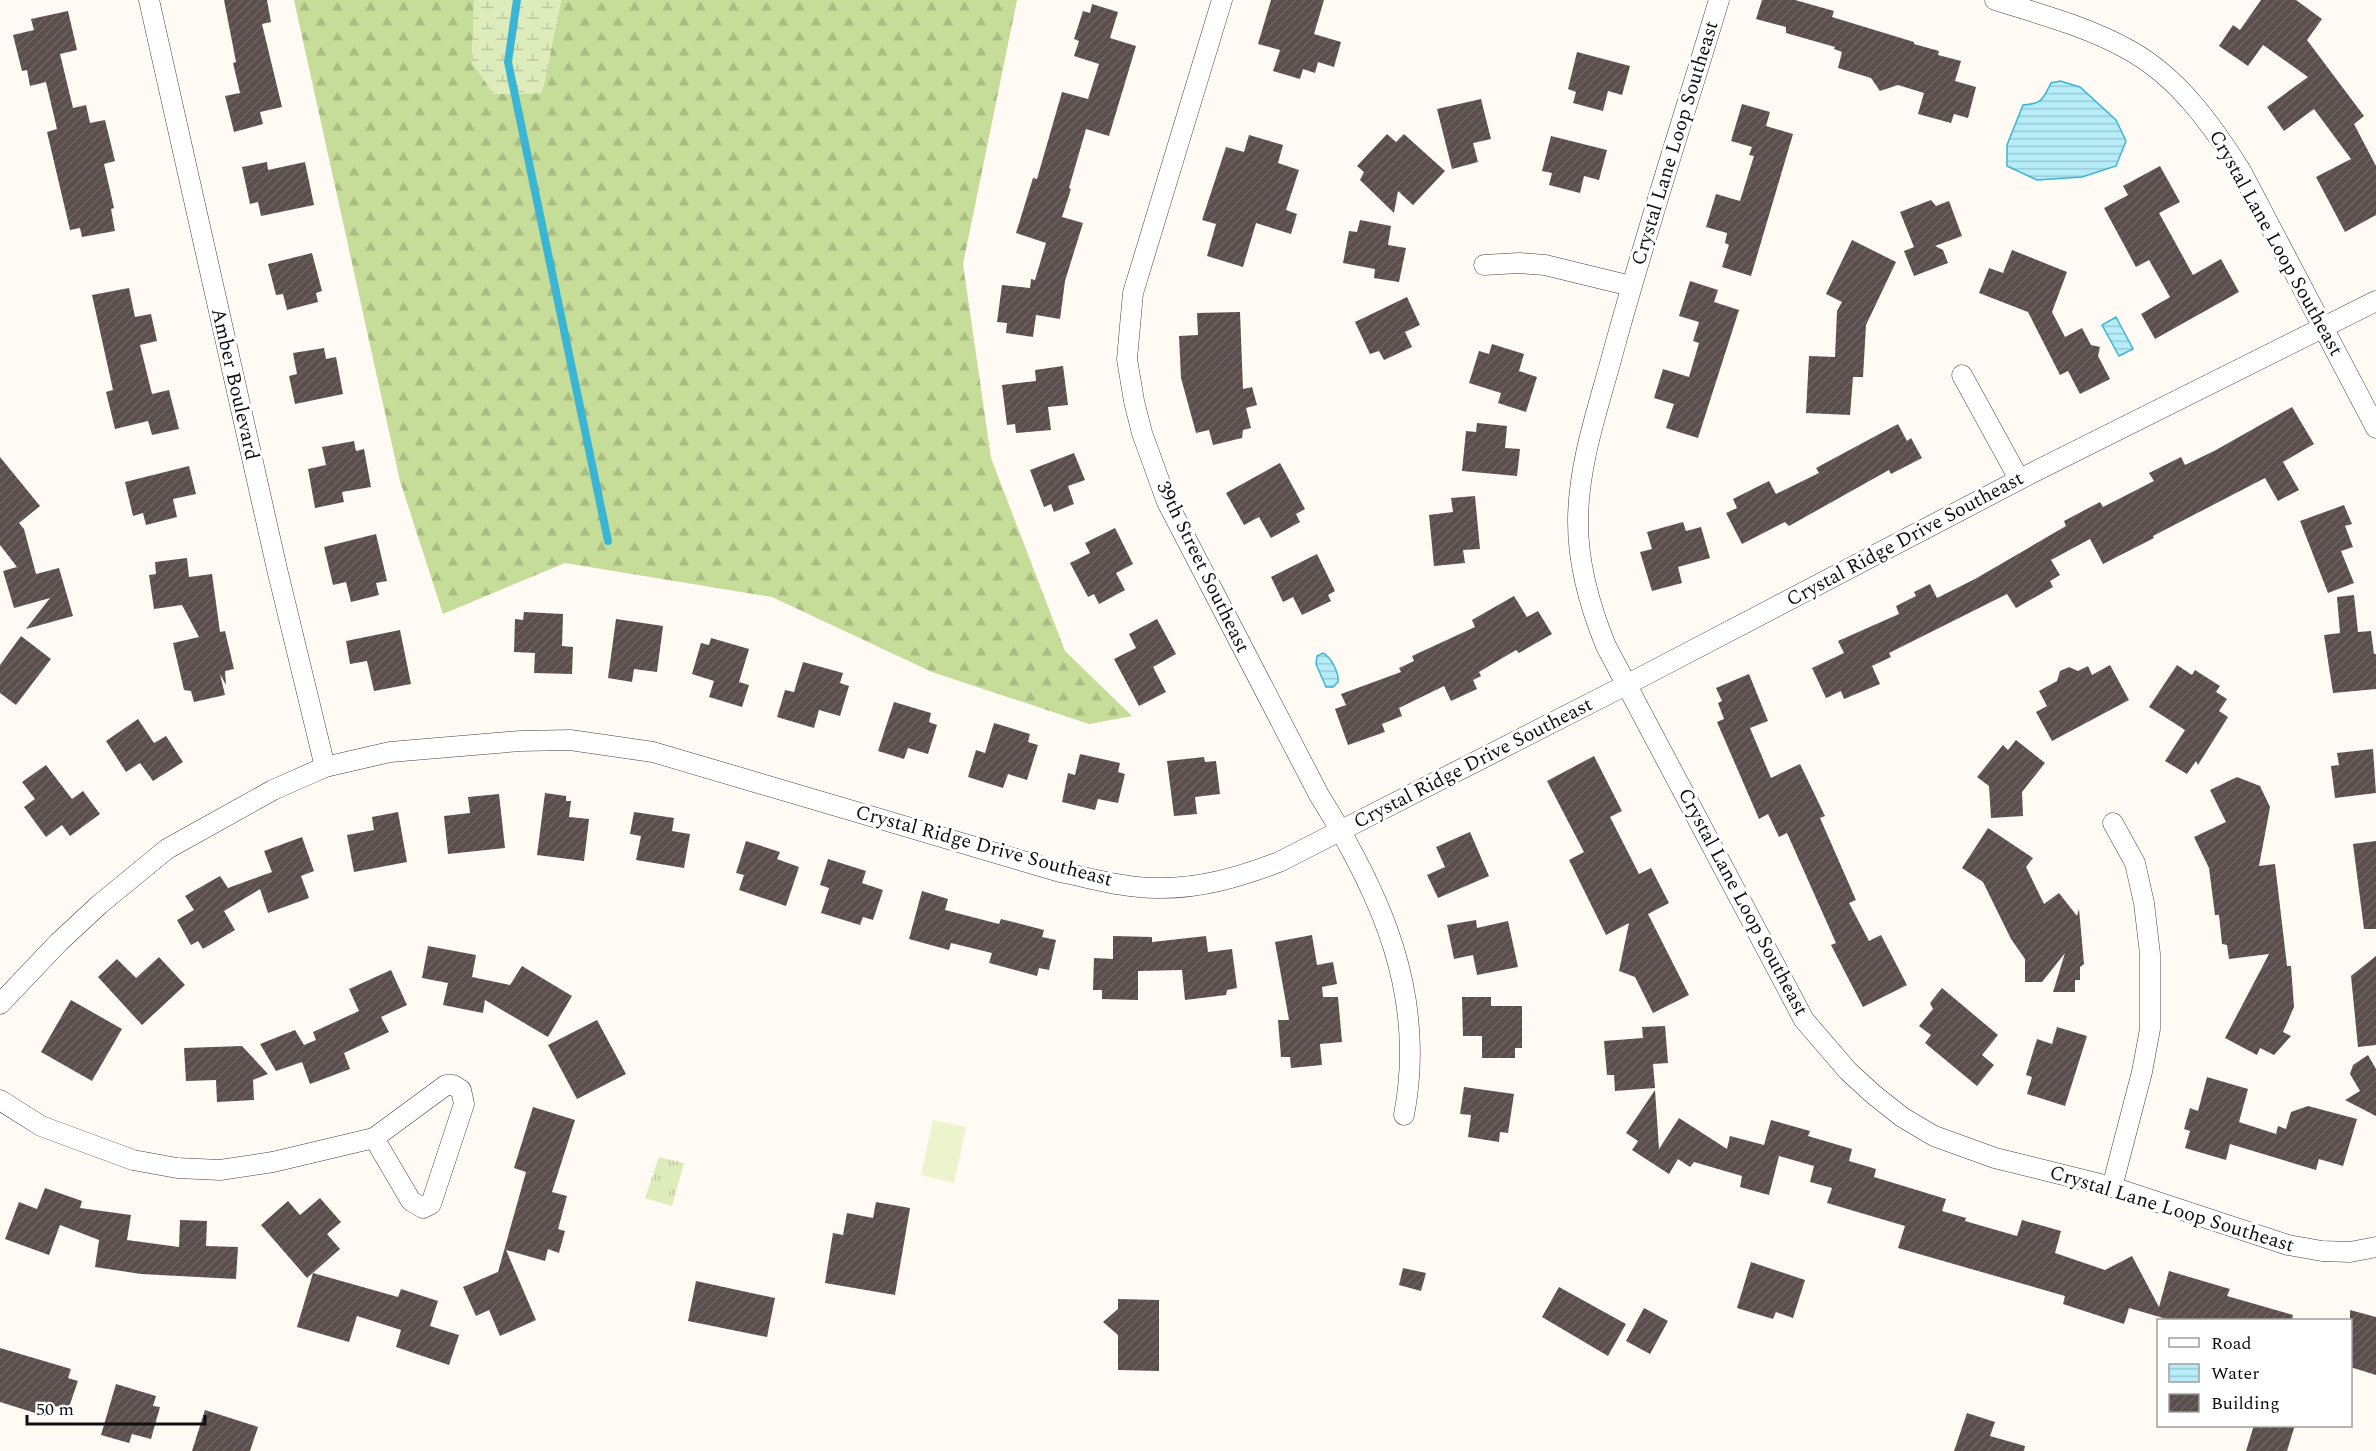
<svg xmlns="http://www.w3.org/2000/svg" width="2376" height="1451" font-family="Spectral,serif">
<defs>
<pattern id="forest-firs" width="22" height="20" patternUnits="userSpaceOnUse" patternTransform="scale(1.5)"><rect width="22" height="20" fill="#c6dd99"/><path d="M5 1l3.5 6h-7zM16 11l3.5 6h-7z" fill="#a9bd83"/></pattern>
<pattern id="wetland-marsh" width="20" height="14" patternUnits="userSpaceOnUse" patternTransform="scale(1.5)"><rect width="20" height="14" fill="#deecbb"/><path d="M1 5h8M5 5V1M11 12h8M15 12V8" fill="none" stroke="#bdc9a0"/></pattern>
<pattern id="park-tufts" width="24" height="20" patternUnits="userSpaceOnUse" patternTransform="scale(1.5)"><rect width="24" height="20" fill="#deecbb"/><path d="M3 7l-1-3M5 7V3M7 7l1-3M15 17l-1-3M17 17v-4M19 17l1-3" fill="none" stroke="#bdc9a0"/></pattern>
<pattern id="water-rules" width="6" height="5" patternUnits="userSpaceOnUse" patternTransform="scale(1.5)"><rect width="6" height="5" fill="#b6edf9"/><path d="M0 2.5h6" fill="none" stroke="#9bcad4"/></pattern>
<pattern id="building-hatch" width="6" height="6" patternUnits="userSpaceOnUse" patternTransform="scale(1.5)"><rect width="6" height="6" fill="#5a4f4c"/><path d="M-1 1l2-2M0 6l6-6M5 7l2-2" fill="none" stroke="#6d6461"/></pattern>
</defs>
<rect width="100%" height="100%" fill="#fffaf4"/>
<!-- forest -->
<path fill="url(#forest-firs)" d="M294,0H474L472,62L494,94L542,93L561,0H1017L963,264L991,458L1065,651L1132,716L1089,724L932,672L772,597L565,563L443,614L400,481Z"/>
<!-- wetland -->
<path fill="url(#wetland-marsh)" d="M474,0H561L542,93L494,94L472,63Z"/>
<!-- park -->
<path fill="url(#park-tufts)" d="M659,1157L684,1163L672,1206L645,1198Z"/>
<!-- pitch -->
<path fill="#edf3cd" d="M933,1120L966,1127L954,1183L921,1175Z"/>
<!-- water -->
<g fill="url(#water-rules)" stroke="#3ab5d3" stroke-width="1.5">
<path d="M2060,81L2080,87L2116,120L2126,141L2116,166L2082,177L2037,180L2007,166V145L2023,105C2042,104 2043,99 2051,83Z"/>
<path d="M2116,317L2133,349L2119,356L2102,325Z"/>
<path d="M1323,653C1332,658 1339,673 1338,682L1333,687H1326L1316,664L1317,656Z"/>
</g>
<g fill="none" stroke-linecap="round" stroke-linejoin="round">
<!-- stream -->
<path stroke="#3ab5d3" stroke-width="8" d="M517,0L508,62L608,541"/>
</g>
<!-- building -->
<g fill="url(#building-hatch)">
<path d="M224,0H267L271,22L262,24L282,107L260,112L263,124L234,132L225,96L240,93L233,63L236,62Z"/>
<path d="M1271,0H1324L1314,34L1341,42L1334,67L1318,62L1315,73L1303,69L1300,79L1273,71L1280,50L1258,44Z"/>
<path d="M1762,0H1795L1834,11L1832,17L1914,42V44L1939,51L1938,55L1961,61L1955,81L1976,87L1968,118L1954,114L1951,123L1918,114L1924,93L1898,85L1880,91L1871,78L1838,68L1842,52L1834,49L1835,47L1786,33V27L1756,19Z"/>
<path d="M2261,0H2296L2322,19L2307,40L2364,116L2354,124L2376,166V215L2345,232L2316,177L2351,159L2314,109L2284,131L2267,107L2308,77L2263,45L2248,66L2219,46L2233,25L2240,30Z"/>
<path d="M1092,4L1118,12L1110,38L1136,46L1109,136L1086,129L1069,188L1071,189L1062,217L1083,223L1065,281L1060,319L1036,315L1033,337L1006,333L1007,323L997,322L1002,285L1030,288L1031,279L1035,280L1046,243L1016,233L1033,178L1037,179L1062,92L1088,99L1099,64L1074,56L1079,41L1074,39L1083,11L1090,13Z"/>
<path d="M68,11L77,50L60,54L73,108L86,105L90,123L105,120L115,161L104,164L114,208L111,209L115,231L82,237L80,228L70,230L47,132L57,129L46,82L30,86L27,70L22,71L13,35L34,30L31,19Z"/>
<path d="M1577,52L1630,66L1622,95L1608,91L1603,111L1573,103L1576,92L1568,89Z"/>
<path d="M1481,99L1491,139L1473,143L1478,162L1452,169L1437,109Z"/>
<path d="M1742,104L1770,112L1766,126L1793,134L1751,276L1722,267L1729,245L1725,243L1727,233L1706,227L1716,194L1740,201L1754,156L1749,155L1752,147L1731,141Z"/>
<path d="M1387,134L1396,142L1404,134L1445,171L1413,205L1398,191L1394,213L1360,180L1364,172L1357,166Z"/>
<path d="M1249,135L1283,145L1278,163L1299,170L1286,210L1297,214L1291,234L1256,223L1243,267L1207,256L1216,224L1202,220L1226,147L1244,152Z"/>
<path d="M1551,136L1607,150L1599,180L1584,176L1580,193L1549,185L1552,173L1542,171Z"/>
<path d="M267,162L268,170L305,162L314,205L261,216L258,202L250,204L242,167Z"/>
<path d="M2160,166L2180,202L2159,213L2193,275L2221,259L2239,292L2155,339L2141,314L2170,297L2149,260L2136,267L2104,208L2128,195L2123,186Z"/>
<path d="M1931,200L1936,206L1949,201L1962,236L1935,246L1943,250L1948,263L1914,276L1904,251L1914,247L1900,212Z"/>
<path d="M1360,220L1391,226L1388,245L1406,248L1399,282L1374,278L1375,269L1343,263L1349,231L1357,232Z"/>
<path d="M1852,240L1896,262L1866,325L1863,377H1853L1850,415L1806,413L1809,356L1835,357L1837,311L1842,302L1826,294Z"/>
<path d="M2012,250L2067,272L2052,312L2065,337L2082,328L2091,345L2100,347L2098,356L2110,379L2080,394L2068,371L2060,375L2028,312L1979,293L1989,268L2003,273Z"/>
<path d="M312,253L322,291L316,293L318,302L287,310L283,294L276,295L268,264Z"/>
<path d="M1690,281L1718,290L1714,302L1739,310L1698,438L1666,428L1674,404L1654,398L1663,369L1689,377L1699,343L1693,341L1699,322L1679,316Z"/>
<path d="M129,288L135,317L151,314L157,341L140,345L152,394L169,390L179,429L152,435L148,421L115,429L106,392L113,390L92,295Z"/>
<path d="M1407,297L1420,325L1405,332L1412,347L1384,360L1379,351L1370,354L1355,322Z"/>
<path d="M1240,312L1243,389L1252,387L1257,405L1246,408L1251,428L1243,430L1242,438L1213,445L1209,430L1196,433L1181,378L1179,336L1198,335L1197,313Z"/>
<path d="M1492,344L1524,354L1519,371L1537,377L1526,412L1498,403L1501,393L1469,383L1479,351L1489,354Z"/>
<path d="M324,348L326,359L336,357L343,394L295,404L289,376L297,374L293,353Z"/>
<path d="M1063,366L1068,405L1048,407L1051,430L1016,433L1015,424L1007,425L1002,385L1036,381L1035,370Z"/>
<path d="M2292,407L2314,444L2283,462L2299,490L2278,501L2265,478L2153,536L2154,538L2103,564L2090,539L2051,560L2060,575L2050,581L2053,587L2016,608L2007,594L1889,653L1891,657L1872,666L1880,684L1844,699L1841,691L1826,698L1812,668L1844,653L1838,641L1899,614L1896,606L1916,596L1914,592L1930,584L1937,598L1975,579L2066,526L2064,521L2100,502L2103,507L2154,481L2149,473L2181,457L2185,465L2216,450Z"/>
<path d="M1477,423L1507,426L1505,448L1520,449L1517,476L1462,471L1466,431L1476,432Z"/>
<path d="M1898,424L1907,441L1911,438L1922,458L1891,474L1889,470L1789,526L1785,522L1742,544L1726,513L1737,508L1733,499L1769,481L1776,494L1819,473L1816,468Z"/>
<path d="M354,441L356,451L364,449L371,487L342,492L344,502L315,508L308,469L326,465L322,447Z"/>
<path d="M1074,453L1085,480L1068,486L1074,504L1054,512L1051,504L1044,507L1030,470Z"/>
<path d="M0,457L40,506L19,523L24,529L36,574L59,568L73,616L26,629L50,598L14,608L3,571L17,567L0,545Z"/>
<path d="M1280,463L1305,509L1296,514L1300,522L1271,538L1259,517L1244,525L1226,493Z"/>
<path d="M189,466L196,494L173,499L177,517L146,525L143,513L133,516L125,482Z"/>
<path d="M1475,496L1480,549L1463,550L1465,563L1434,566L1429,515L1453,512L1451,498Z"/>
<path d="M2344,505L2352,524L2345,526L2353,547L2341,551L2354,583L2328,593L2300,521Z"/>
<path d="M1683,522L1686,531L1701,527L1710,558L1678,567L1682,583L1652,591L1640,552L1652,549L1647,532Z"/>
<path d="M1115,528L1133,564L1116,573L1125,590L1099,604L1094,594L1088,597L1070,563L1090,553L1085,543Z"/>
<path d="M376,534L387,581L376,583L379,595L351,602L346,582L333,585L324,547Z"/>
<path d="M1317,554L1335,591L1328,595L1331,601L1302,615L1293,597L1283,602L1271,577Z"/>
<path d="M187,558L189,577L212,574L220,632L225,631L234,669L225,671L226,685L220,674L225,695L194,702L191,691L184,690L173,643L199,637L182,605L154,609L149,575L156,574L155,562Z"/>
<path d="M2354,595L2358,632L2371,631L2374,654H2376V689L2333,693L2324,635L2340,633L2337,597Z"/>
<path d="M1514,596L1527,617L1538,611L1552,634L1519,653L1516,650L1479,672L1481,676L1473,680L1477,689L1451,701L1444,686L1399,708L1402,716L1382,724L1385,732L1348,745L1335,709L1346,705L1341,694L1401,672L1399,668L1414,661L1412,656L1475,627L1472,620Z"/>
<path d="M524,612L563,614L562,646L573,647L572,674L534,673L535,653L514,652L515,619L523,620Z"/>
<path d="M616,619L663,626L657,672L634,669L632,682L608,678Z"/>
<path d="M1157,619L1176,654L1153,667L1166,692L1139,706L1114,659L1136,648L1129,634Z"/>
<path d="M400,630L411,684L374,691L367,661L350,664L346,641Z"/>
<path d="M21,636L51,659L16,705L0,693V665Z"/>
<path d="M711,638L749,649L739,682L749,685L742,707L709,697L714,681L692,674L701,643L709,645Z"/>
<path d="M803,662L843,673L840,683L849,686L840,716L819,710L814,728L777,717L785,690L794,692Z"/>
<path d="M2110,665L2129,700L2052,741L2036,712L2047,706L2039,691L2057,681L2060,671L2069,667L2078,671L2088,666L2092,675Z"/>
<path d="M2177,665L2192,675L2195,670L2220,686L2216,692L2227,699L2219,711L2228,717L2198,765L2196,761L2187,774L2165,761L2185,730L2149,707Z"/>
<path d="M1749,674L1768,721L1750,728L1771,778L1800,764L1825,816L1820,818L1856,900L1849,903L1869,941L1881,935L1907,985L1863,1007L1831,945L1836,943L1787,833L1779,837L1768,814L1759,819L1717,722L1724,719L1718,703L1722,701L1716,688Z"/>
<path d="M894,702L931,713L929,722L937,725L928,754L908,748L904,759L878,751Z"/>
<path d="M138,719L154,743L166,736L183,762L153,781L140,763L126,772L106,741Z"/>
<path d="M994,723L1030,734L1028,742L1038,745L1027,780L1008,774L1003,788L968,777L976,750L985,753Z"/>
<path d="M2016,740L2045,763L2022,792L2023,816L1991,818L1989,786L1977,777L2003,745L2008,750Z"/>
<path d="M2373,749L2376,793L2335,798L2331,766L2339,765L2337,753Z"/>
<path d="M1080,754L1120,763L1118,772L1125,774L1118,803L1098,799L1095,810L1062,802L1068,773L1075,775Z"/>
<path d="M1594,756L1622,811L1610,817L1639,874L1651,868L1669,903L1648,914L1689,995L1653,1013L1635,977L1619,971L1629,923L1606,935L1569,860L1584,852L1547,781Z"/>
<path d="M1204,757L1205,762L1216,761L1220,794L1195,797L1197,814L1174,816L1167,761Z"/>
<path d="M46,765L72,799L83,791L100,814L70,836L62,825L46,837L24,807L35,799L22,782Z"/>
<path d="M2237,777L2260,786L2270,807L2259,866L2275,864L2287,966H2291L2294,1007L2283,1032L2291,1036L2274,1055L2260,1048L2257,1055L2225,1038L2269,954L2229,959L2227,945L2222,944L2219,915H2215L2209,868L2194,837L2226,822L2210,790Z"/>
<path d="M545,793L566,796V801H571L569,817L589,819L584,861L537,855Z"/>
<path d="M499,794L505,848L448,854L444,816L470,813L468,797Z"/>
<path d="M398,812L407,862L354,872L347,835L374,830L372,817Z"/>
<path d="M634,812L674,818L672,831L690,834L684,868L636,860L641,836L630,834Z"/>
<path d="M1988,828L2033,858L2026,867L2044,904L2059,893L2077,916L2079,909L2084,964L2080,967V980H2075V992H2053L2065,953L2042,982H2025V959L2011,939L1983,882L1962,868Z"/>
<path d="M1470,832L1489,876L1438,898L1427,875L1445,867L1436,847Z"/>
<path d="M302,837L314,871L301,876L309,898L268,913L260,889L224,911L235,930L203,949L198,941L191,945L177,920L194,910L185,896L220,876L228,888L272,872L264,851Z"/>
<path d="M746,841L780,852L777,859L799,867L786,906L739,890L744,875L736,873Z"/>
<path d="M2376,841V929H2364L2353,844Z"/>
<path d="M828,859L866,871L862,883L883,890L873,920L863,917L860,925L821,913L829,888L820,885Z"/>
<path d="M922,891L948,899L945,910L999,924L1001,919L1044,930L1042,937L1056,940L1049,970L1039,968L1037,976L989,963L992,953L951,943L949,950L909,939Z"/>
<path d="M1476,920L1477,928L1508,921L1518,967L1477,975L1473,955L1454,959L1447,925Z"/>
<path d="M1312,935L1317,965L1333,962L1337,984L1322,987L1323,997H1338L1342,1042L1320,1044L1322,1065L1291,1068L1290,1057H1281L1278,1020H1289L1275,942Z"/>
<path d="M1113,936L1152,937V942L1206,936L1208,952L1232,949L1237,988L1227,990L1226,995L1185,1000L1182,970L1138,971V1000L1102,999V990H1093L1094,958L1113,959Z"/>
<path d="M428,946L476,955L472,977L510,985L522,966L572,996L548,1037L485,1000L483,1013L443,1005L448,983L422,978Z"/>
<path d="M2376,956V1045L2358,1047L2351,976Z"/>
<path d="M159,957L185,985L142,1025L98,977L117,959L136,978Z"/>
<path d="M391,970L407,1005L381,1017L389,1032L344,1053L350,1069L310,1084L302,1062L276,1071L260,1044L295,1030L304,1045L316,1040L313,1032L359,1011L349,989Z"/>
<path d="M1942,988L1998,1035L1982,1055L1994,1065L1977,1086L1925,1043L1931,1035L1919,1026L1933,1009L1930,1003Z"/>
<path d="M1462,997H1491V1006H1522V1048H1515V1058H1482V1036H1463Z"/>
<path d="M71,1000L122,1029L92,1081L41,1052Z"/>
<path d="M597,1020L626,1074L577,1099L548,1045Z"/>
<path d="M1665,1026L1668,1063L1653,1064L1655,1088L1615,1091L1614,1075H1607L1604,1041L1643,1038L1642,1027Z"/>
<path d="M2057,1027L2087,1036L2065,1106L2027,1094L2032,1077L2026,1075L2037,1039L2052,1044Z"/>
<path d="M242,1046L268,1074L253,1080L254,1100L217,1102L216,1080L186,1081L184,1048Z"/>
<path d="M2368,1055L2376,1069V1116L2345,1100L2360,1091L2350,1074L2353,1065Z"/>
<path d="M2207,1077L2248,1089L2239,1122L2276,1134L2278,1126L2286,1129L2291,1112L2308,1106L2357,1119L2343,1166L2319,1159L2316,1170L2230,1144L2226,1160L2185,1148L2190,1131L2184,1129L2190,1108L2198,1111Z"/>
<path d="M1464,1087L1514,1094L1508,1133L1500,1132L1499,1142L1468,1137L1471,1115L1460,1114Z"/>
<path d="M1655,1090L1659,1149L1679,1118L1727,1149L1730,1136L1764,1145L1771,1120L1810,1131L1808,1136L1852,1149L1849,1161L1876,1169L1874,1177L1946,1199L1942,1211L1966,1218L1965,1221L2017,1236L2022,1220L2061,1231L2055,1253L2105,1270L2132,1256L2159,1307L2169,1271L2230,1289L2227,1296L2293,1315L2292,1320H2170L2129,1308L2124,1324L2063,1304L2065,1296L1898,1248L1905,1226L1827,1203L1832,1188L1810,1182L1814,1166L1779,1156L1769,1195L1740,1187L1742,1176L1694,1162L1690,1167L1678,1159L1669,1174L1632,1150L1638,1141L1626,1133Z"/>
<path d="M533,1107L575,1120L552,1192L567,1196L558,1229L565,1231L559,1253L548,1249L545,1261L506,1250L536,1320L500,1336L489,1310L476,1316L463,1287L498,1272L526,1172L514,1168Z"/>
<path d="M45,1188L82,1201L80,1208L131,1215L127,1240L179,1247L180,1220L207,1221L206,1246L238,1247L236,1279L141,1274L95,1267L99,1240L60,1225L49,1255L5,1239L19,1202L37,1209Z"/>
<path d="M320,1198L341,1222L327,1234L340,1249L307,1278L261,1225L288,1201L300,1215Z"/>
<path d="M876,1202L910,1208L895,1295L825,1283L833,1233L843,1235L847,1213L873,1218Z"/>
<path d="M1751,1262L1805,1280L1793,1318L1776,1312L1773,1319L1737,1308Z"/>
<path d="M1403,1268L1426,1273L1421,1291L1399,1285Z"/>
<path d="M313,1273L398,1297L401,1289L438,1301L430,1326L459,1335L449,1365L396,1347L401,1330L357,1316L349,1342L297,1327Z"/>
<path d="M696,1281L775,1298L767,1337L688,1321Z"/>
<path d="M1559,1287L1626,1324L1608,1356L1542,1317Z"/>
<path d="M1118,1299L1159,1300V1371L1118,1370V1335L1103,1322L1118,1309Z"/>
<path d="M1644,1308L1668,1321L1650,1354L1626,1341Z"/>
<path d="M2350,1310L2376,1317V1375L2350,1367Z"/>
<path d="M0,1348L71,1369L68,1378L78,1381L68,1410L48,1404L45,1416L0,1402Z"/>
<path d="M116,1384L156,1396L153,1406L160,1407L151,1439L132,1434L129,1443L101,1435Z"/>
<path d="M205,1410L258,1427L250,1451H192Z"/>
<path d="M1967,1413L1995,1422L1990,1436L2025,1446L2024,1451H1954Z"/>
<path d="M2254,1425H2295L2287,1451H2246Z"/>
</g>
<g fill="none" stroke-linecap="round" stroke-linejoin="round">
<!-- minor casing -->
<g stroke="#434343" stroke-width="21">
<g id="minor">
<path d="M149,0L277,569L325,767"/>
<path d="M1222,0L1133,293L1127,359L1134,401L1142,433L1167,502L1319,795C1381,894 1427,995 1404,1115"/>
<path d="M1719,0C1684,116 1646,232 1614,349C1599,406 1578,463 1578,522C1578,565 1590,607 1606,646L1804,1020L1848,1071L1873,1094L1902,1117L1934,1136L1995,1158L2112,1187L2288,1245L2322,1251L2350,1252L2376,1247"/>
<path d="M1995,0C2040,14 2088,27 2129,50C2178,77 2212,125 2241,171L2376,428"/>
<path d="M1484,265L1519,263L1545,265L1631,286"/>
<path d="M1962,375L2019,479"/>
<path d="M0,1004L59,942L100,904L167,849L273,790L325,767L390,752L520,741L570,740L653,752L1060,872C1091,878 1124,888 1156,888C1200,889 1239,877 1279,862L1628,684L2030,474L2376,301"/>
<path d="M0,1100L41,1126L133,1160L177,1168L220,1170L273,1162L374,1138L446,1085H453L461,1090L464,1104L431,1204L423,1208L411,1201L374,1138"/>
<path d="M2112,1187L2142,1072L2150,1029V954L2144,903L2135,863L2113,823"/>
</g>
</g>
<!-- minor -->
<use href="#minor" stroke="#fff" stroke-width="20"/>
</g>
<g text-anchor="middle" dominant-baseline="central" stroke-width="6" stroke-linejoin="round" paint-order="stroke">
<!-- street labels -->
<g font-size="20" fill="#101010" stroke="#fff">
<text transform="translate(1675 143) rotate(-73)">Crystal Lane Loop Southeast</text>
<text transform="translate(2276 243) rotate(61)">Crystal Lane Loop Southeast</text>
<text transform="translate(235 384) rotate(77)">Amber Boulevard</text>
<text transform="translate(1905 539) rotate(-28)">Crystal Ridge Drive Southeast</text>
<text transform="translate(1203 567) rotate(64)">39th Street Southeast</text>
<text transform="translate(1473 763) rotate(-27)">Crystal Ridge Drive Southeast</text>
<text transform="translate(984 846) rotate(15)">Crystal Ridge Drive Southeast</text>
<text transform="translate(1743 902) rotate(62)">Crystal Lane Loop Southeast</text>
<text transform="translate(2172 1209) rotate(17)">Crystal Lane Loop Southeast</text>
</g>
</g>
<!-- legend -->
<rect x="2157" y="1319" width="195" height="108" fill="#ffffff" stroke="#9f9f9f" stroke-width="1.5"/>
<rect x="2169" y="1338" width="30" height="9" fill="#ffffff" stroke="#9f9f9f" stroke-width="1.5"/>
<text x="2211" y="1349" font-size="18" fill="#101010">Road</text>
<rect x="2169" y="1364" width="30" height="18" fill="url(#water-rules)" stroke="#9f9f9f" stroke-width="1.5"/>
<text x="2211" y="1379" font-size="18" fill="#101010">Water</text>
<rect x="2169" y="1394" width="30" height="18" fill="url(#building-hatch)" stroke="#9f9f9f" stroke-width="1.5"/>
<text x="2211" y="1409" font-size="18" fill="#101010">Building</text>
<!-- scale -->
<path d="M27 1415v9h178v-9" fill="none" stroke="#101010" stroke-width="3"/>
<text x="36" y="1415" font-size="18" fill="#101010" stroke="#ffffff" stroke-width="4.5" paint-order="stroke">50 m</text>
</svg>
